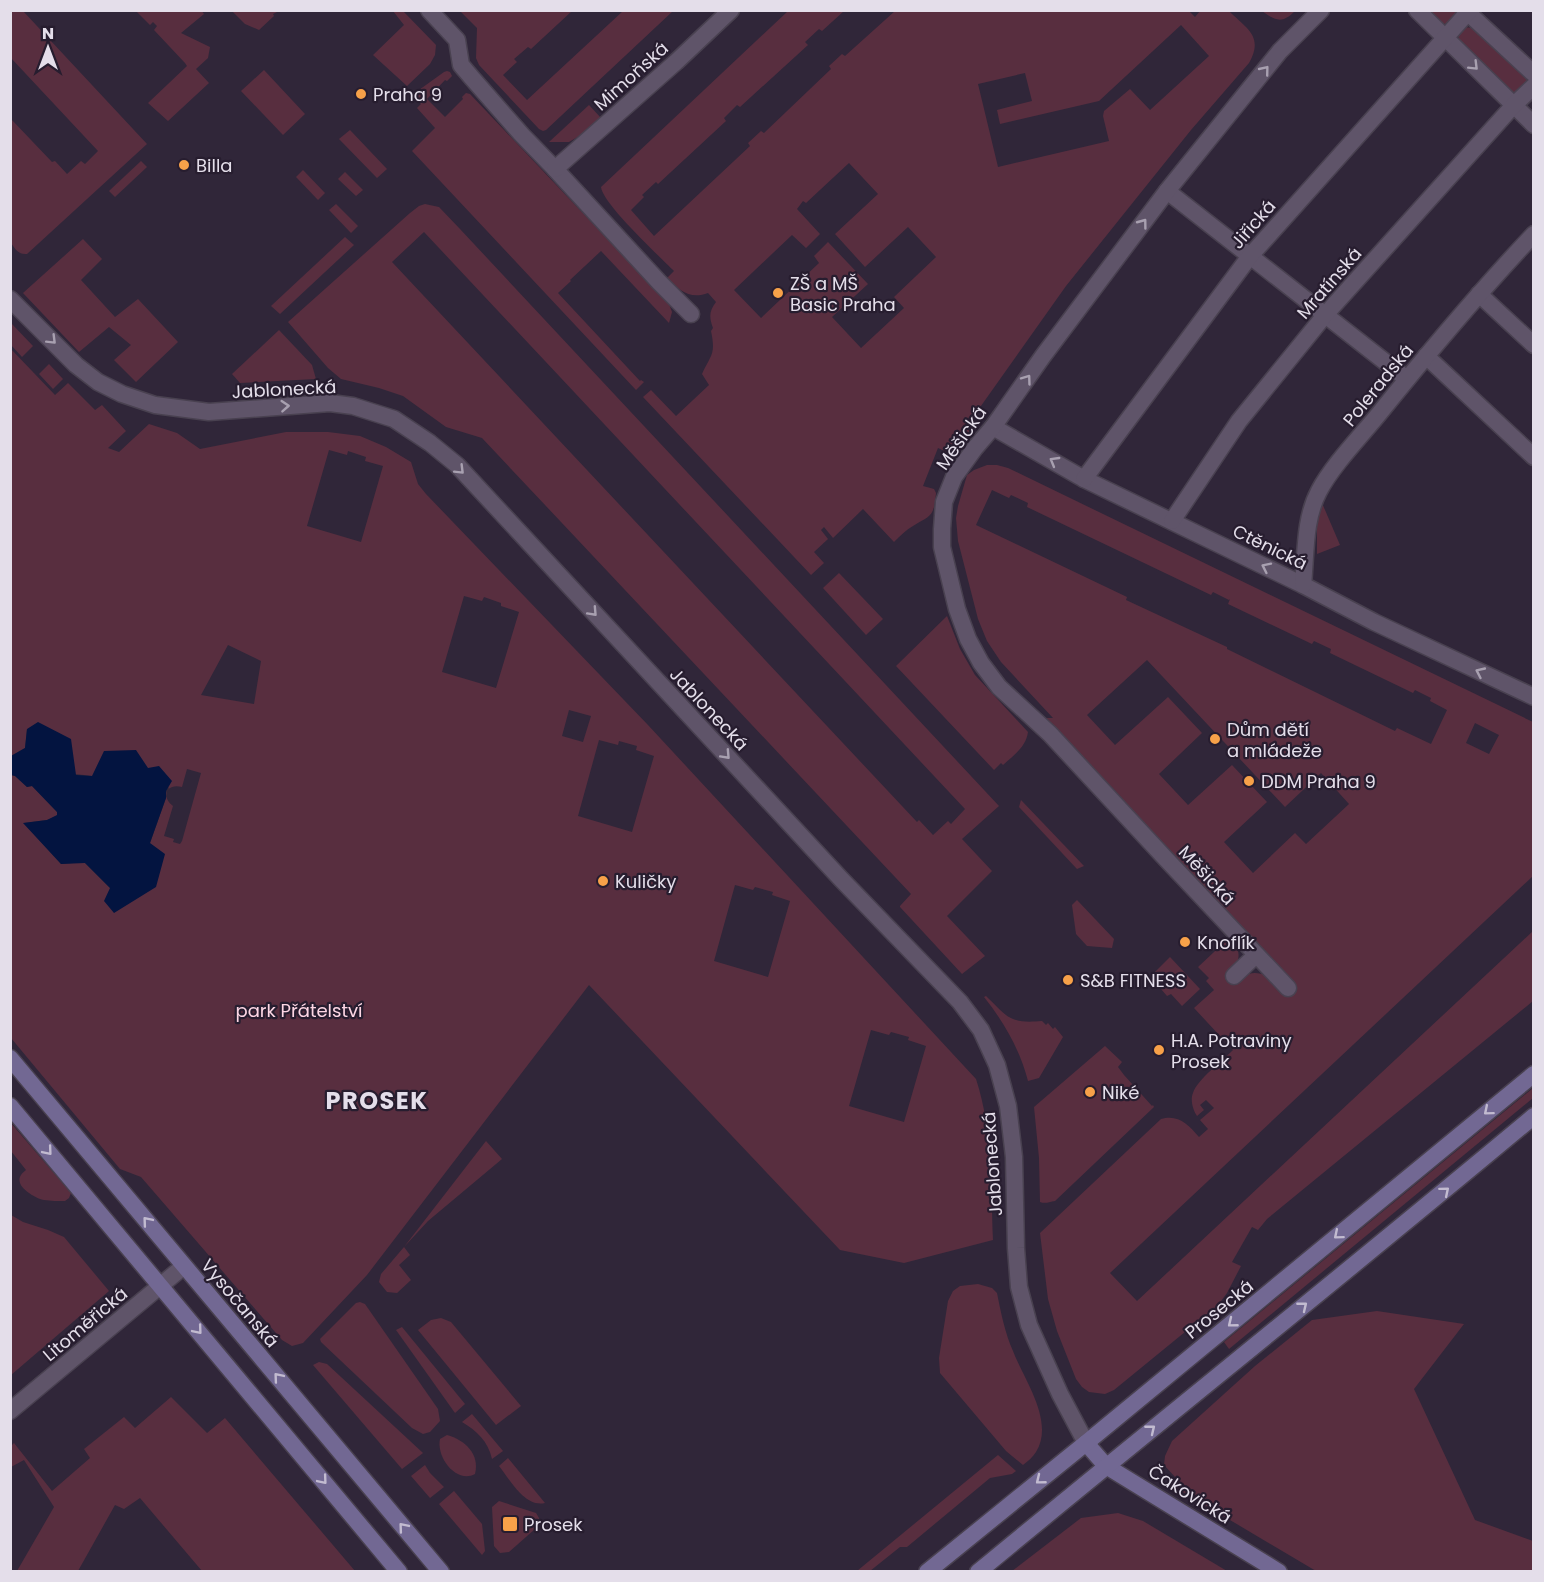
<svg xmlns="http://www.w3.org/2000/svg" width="1544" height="1582" font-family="Poppins,sans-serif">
<rect width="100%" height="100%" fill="#302639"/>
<!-- green -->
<g fill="#582e3f" fill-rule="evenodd">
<path d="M11,10L23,11L147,144L27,254C19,255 15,249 11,243V119L52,162L55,161L67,174L81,161L85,164L98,151L11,58Z"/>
<path d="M201,10L204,14L181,33L210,47L208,58L196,69L209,83L168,121L148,103L187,66L185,63L154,30L157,26L153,22L150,25L136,11Z"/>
<path d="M1188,10L1195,17L1200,11H1229C1247,29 1264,36 1249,63L1191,130L1066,286L971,420L974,425L954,453H949L938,448L923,486L934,489L936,493C934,517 931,515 913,526C906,530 900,536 894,542L863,509L833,538L824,527L821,530L828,539L814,552L824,563L811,575L643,397L651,390L676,416L709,385L702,374C711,354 716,355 711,331L713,328C709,317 709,311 716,302L708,293C690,300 679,290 667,278L674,271C660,257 602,203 601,187L788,11H844L822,31L819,29L805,42L808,45L740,107L737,105L724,118L726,121L658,184L656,182L642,195L644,197L631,210L654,236L750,146L748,143L761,131L764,133L831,69L829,66L842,54L845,56L895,11ZM1181,25L1209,56L1150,110L1130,89L1104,111L1103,116L1109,141L998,167L978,84L1025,73L1032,101L997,110L1000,124L1099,101ZM849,163L878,194L835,234L865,267L908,227L936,257L894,297L904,308L861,348L832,317L868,284L828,242L814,256L819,263L761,318L734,290L792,235L806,248L820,234L797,209L803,201L806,203Z"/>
<path d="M232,11H279L273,14L274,16L259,30L245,24Z"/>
<path d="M393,11H403L436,45L435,55L430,64L407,86L373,55L404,25Z"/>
<path d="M460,11H572L531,49L528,47L514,59L517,62L503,75L527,100L623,11H673L546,130L543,131L539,129L479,65L476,58L477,28Z"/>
<path d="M1262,11H1295C1282,24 1276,21 1262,11Z"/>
<path d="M1428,11H1455L1456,19L1452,23L1443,24Z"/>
<path d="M1464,27L1473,28L1526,77L1527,85L1520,93H1513L1459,43L1458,34Z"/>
<path d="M264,70L305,114L283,135L241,91Z"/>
<path d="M447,71L450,72L452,76L447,81L445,80L427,99L445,117L463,99L462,97L466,93L470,94L669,304L672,312L669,323L601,251L570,280L571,281L558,293L640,381L641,380L644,382L636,390L412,151L435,128L417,108L421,104L412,95L444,72Z"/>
<path d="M589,105L601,118L581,135L569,142H549Z"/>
<path d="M350,130L387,169L377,178L339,139Z"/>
<path d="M141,161L147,167L115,197L109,191Z"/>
<path d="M303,170L325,193L318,200L296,177Z"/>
<path d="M345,172L363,190L356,196L338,179Z"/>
<path d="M336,204L358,226L351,233L329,210Z"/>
<path d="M425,204L439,207L460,229L999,806L962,839L992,871L947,916L985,956L962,974L900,907V906L911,894L482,438L446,427L403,396L379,388L341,379L328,368L288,322L410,213L419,206ZM424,232L965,809L951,824L948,821L933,835L919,820L917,822L392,262Z"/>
<path d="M345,237L354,245L280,314L271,306Z"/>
<path d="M83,239L102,259L81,280L115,317L138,299L178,342L136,382L114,360L131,345L109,327L79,352L23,293Z"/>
<path d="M11,323L33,346L22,357L11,345Z"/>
<path d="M279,330L312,365L316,379L240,383L232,374Z"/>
<path d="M10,348L55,395L68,383L95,410L102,405L126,431L108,448L119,452L149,424L177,433L200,449L286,432H328L360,436L386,447L411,462L418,484L426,494L648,725L976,1079C993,1131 991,1186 993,1240L904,1263L840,1250L589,985L367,1275L303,1343L292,1346L282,1340L141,1177L120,1169L11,1038V775L15,776L27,787L32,786L57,812V816L47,820L24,823L61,864L84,862L110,888L150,843L166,798L167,791L169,788L148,769L92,776L75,774L27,729L25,748L11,756ZM329,450L347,455L348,451L366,457L365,461L383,466L361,542L307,526ZM464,596L482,601L484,597L501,603V606L519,612L496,688L442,672ZM228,645L261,661L254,704L201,695ZM569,710L591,716L583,742L562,736ZM599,740L618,745L619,741L637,746L636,750L654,756L632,832L578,816ZM187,769L201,773L182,841L180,844L173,842L174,839L164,836L173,806C160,796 167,783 182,787ZM735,885L753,890L755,887L773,892L772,895L790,901L768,977L714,961ZM871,1030L889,1035L891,1032L909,1037L908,1040L926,1046L904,1122L849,1106Z"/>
<path d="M49,364L63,379L53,389L39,374Z"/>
<path d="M987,465H997L1008,468L1533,722V876L1110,1273L1137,1301L1533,931V1001L1267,1219L1258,1230L1252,1227L1232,1262L1241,1266L1227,1293L1218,1305L1114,1390L1105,1394L1089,1392L1082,1387L1076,1379L1057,1331L1048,1299L1040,1233L1161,1119C1178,1114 1188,1124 1199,1137L1208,1129L1200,1120L1214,1108L1206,1100L1200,1105L1204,1110L1197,1116C1193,1110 1190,1100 1193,1093C1197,1080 1223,1060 1233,1050L1194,1008L1214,990L1206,981L1209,978L1198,967L1229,938L1220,928L1223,926C1238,947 1248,956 1225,977L1231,985C1246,975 1250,969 1268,976L1133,816L1122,798L1046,718H1053L1001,662L987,641L978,619L958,541L956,518L958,506L967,475L974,470ZM992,490L1009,498L1011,495L1028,503L1027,507L1211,595L1213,592L1229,600L1230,599L1228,604L1312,644L1314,641L1331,649L1330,653L1413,693L1415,690L1431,698L1430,701L1447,710L1431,744L1397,728L1395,731L1227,649V647L1126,600L1127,597L976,525ZM1147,660L1285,807L1321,773L1349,804L1306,844L1295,833L1253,873L1224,842L1267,802L1232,765L1188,805L1159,774L1202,733L1168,697L1115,745L1087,715ZM1475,723L1499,735L1489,754L1466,743Z"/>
<path d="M1322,503L1340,545L1317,554V513Z"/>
<path d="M839,573L883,619L866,635L823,588Z"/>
<path d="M947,616L960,649L975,675L1028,732C1026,747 1014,755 1003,765L1001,763L994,770L896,666Z"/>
<path d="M1021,800L1084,866L1077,869L1019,807Z"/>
<path d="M1077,900L1114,939L1112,948L1087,946L1076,934L1072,905Z"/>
<path d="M1170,957L1200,989L1182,1006L1171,994L1167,996L1161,989L1163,986L1152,975Z"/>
<path d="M986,996C1008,1017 1009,1024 1042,1021L1046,1025L1048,1023L1053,1029L1055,1027L1063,1037L1039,1078L1028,1081C1020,1050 1004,1022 984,997Z"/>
<path d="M1105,1046L1122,1062L1118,1067L1124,1075L1152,1106L1153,1105L1154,1107L1055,1201C1049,1202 1045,1204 1040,1202L1039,1158L1034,1107Z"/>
<path d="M1533,1088V1098L1229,1349L1224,1342Z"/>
<path d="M10,1122L71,1193L69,1198L65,1201C58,1201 51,1201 44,1200C37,1199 22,1190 20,1183C18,1177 22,1173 26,1170L11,1151Z"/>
<path d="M486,1141L502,1159L428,1221L404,1247L410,1255L399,1265L411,1280L397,1293L387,1292L379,1282L381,1274L404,1247Z"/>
<path d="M11,1215L23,1222L48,1230L64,1237L109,1291L11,1375Z"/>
<path d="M978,1284L992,1288L997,1293C1001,1313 1005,1333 1013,1351C1024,1380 1055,1421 1036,1452C1033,1457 1028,1461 1023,1465L1006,1451L940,1373L939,1358L948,1301L953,1291L960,1286Z"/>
<path d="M360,1302L365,1304L438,1409L440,1421L430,1432L423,1434L412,1428L321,1342L320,1339L356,1303Z"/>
<path d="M1377,1311L1464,1324L1414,1389L1475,1520L1533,1541V1571H1316L1176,1488V1478L1164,1465L1165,1456L1172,1441L1255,1366L1312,1320Z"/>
<path d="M441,1318L451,1322L521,1406L496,1425L418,1330L431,1320Z"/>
<path d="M402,1327L465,1404L455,1413L396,1330Z"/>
<path d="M319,1362L327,1364L423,1453L402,1469L313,1365Z"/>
<path d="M171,1397L207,1433L225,1418L355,1571H202L140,1498L124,1509L115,1505L78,1571H17L54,1507L24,1460L11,1467V1446L14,1443L52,1491L90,1458L84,1449L124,1417L135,1428Z"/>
<path d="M472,1414L503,1451L492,1459C488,1441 477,1431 462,1422Z"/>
<path d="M447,1435C465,1440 480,1454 475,1474C456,1484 436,1457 440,1439Z"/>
<path d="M998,1455L1016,1471L1012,1474L990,1478L907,1547H900L870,1571H857Z"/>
<path d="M508,1458L545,1503C525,1508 510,1480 499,1466Z"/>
<path d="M425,1465L430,1473L444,1487L430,1498L411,1476Z"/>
<path d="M454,1491L482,1524L485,1551L482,1555L439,1504Z"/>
<path d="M499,1501L536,1513L539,1518L538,1525L535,1529L509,1552L500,1553L494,1546L492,1507Z"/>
<path d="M1118,1513L1143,1521L1227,1571H1012L1081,1518Z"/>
</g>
<!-- water -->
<path fill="#031440" d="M38,722L71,739L76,775L92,776L104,751L136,750L148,768L159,766L172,781L166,791V798L150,843L165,854L156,887L114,913L104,901L110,888L85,863L61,864L23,823L47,820L57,815V812L32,786L27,787L15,776L11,775V756L25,748L27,729Z"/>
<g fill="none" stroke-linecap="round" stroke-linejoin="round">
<!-- minor casing -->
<g stroke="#494150" stroke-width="19">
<g id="minor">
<path d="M429,10L457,40L461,65L472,78L522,135L555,169L659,282L691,314"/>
<path d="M1417,10L1534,125"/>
<path d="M1465,10L1534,74"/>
<path d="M555,169L676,62L731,10"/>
<path d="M1167,191L1407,379"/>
<path d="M1479,294L1534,345"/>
<path d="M10,299L76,365L98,382L122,394L155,405L209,412L330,403L353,406L394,419L430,443L457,465L841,879L960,1002L981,1030L997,1065L1008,1106L1014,1157L1016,1248L1019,1287L1029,1325L1060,1394L1086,1443"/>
<path d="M1426,356L1534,457"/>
<path d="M993,427L1084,479L1303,585L1374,622L1534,697"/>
<path d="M1084,479L1250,256L1470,10"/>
<path d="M1172,521L1239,421L1325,315L1513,106L1534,86"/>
<path d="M1303,585C1306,554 1304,519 1319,491C1332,466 1360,437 1378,415C1428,353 1479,292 1534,234"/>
<path d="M1234,976L1256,955"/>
<path d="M1288,988L1166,859L1050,734L999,687L981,663L968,639L957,609L942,547V529L944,502L954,477L975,448L993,427L1043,356L1167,191L1280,51L1321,10"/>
</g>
</g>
<!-- tertiary casing -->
<g stroke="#494150" stroke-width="19">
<path id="tertiary" d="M10,1411L184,1266"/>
</g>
<!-- secondary casing -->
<g stroke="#494150" stroke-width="19">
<g id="secondary">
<path d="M10,1058L441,1572"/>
<path d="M10,1106L399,1572"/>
<path d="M1086,1443L1106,1466L1279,1572"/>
<path d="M927,1572L1086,1443L1534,1074"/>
<path d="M978,1572C1163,1419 1350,1270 1534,1116"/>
</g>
</g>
<!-- minor -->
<use href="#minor" stroke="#5f5469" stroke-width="16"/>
<!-- tertiary -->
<use href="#tertiary" stroke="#5f5469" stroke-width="16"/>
<!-- secondary -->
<use href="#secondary" stroke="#726893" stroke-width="16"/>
</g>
<!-- one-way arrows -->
<defs><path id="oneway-chevron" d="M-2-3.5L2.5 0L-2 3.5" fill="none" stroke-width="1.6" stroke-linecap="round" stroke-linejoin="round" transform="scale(1.5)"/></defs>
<g stroke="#a8a0b0">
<use href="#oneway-chevron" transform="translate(1474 66) rotate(45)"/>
<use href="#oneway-chevron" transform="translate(1265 70) rotate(-51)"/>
<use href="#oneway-chevron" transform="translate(1143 223) rotate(-53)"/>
<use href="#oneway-chevron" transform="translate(52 340) rotate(45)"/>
<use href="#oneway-chevron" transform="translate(1027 379) rotate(-54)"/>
<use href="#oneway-chevron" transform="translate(285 406) rotate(-4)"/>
<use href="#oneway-chevron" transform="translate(1054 461) rotate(-150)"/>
<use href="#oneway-chevron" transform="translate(460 470) rotate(45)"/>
<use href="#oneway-chevron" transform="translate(1266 567) rotate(-154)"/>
<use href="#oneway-chevron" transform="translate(593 612) rotate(47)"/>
<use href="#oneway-chevron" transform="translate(1480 672) rotate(-155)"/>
<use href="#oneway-chevron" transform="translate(726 755) rotate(47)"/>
</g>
<g stroke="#c2bbd0">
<use href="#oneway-chevron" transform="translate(1488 1111) rotate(140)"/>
<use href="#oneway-chevron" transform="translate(48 1151) rotate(50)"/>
<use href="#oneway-chevron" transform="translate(1445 1191) rotate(-40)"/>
<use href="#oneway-chevron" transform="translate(147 1221) rotate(-130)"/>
<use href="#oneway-chevron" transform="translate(1338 1235) rotate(140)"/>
<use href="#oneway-chevron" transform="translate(1303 1306) rotate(-39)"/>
<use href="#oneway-chevron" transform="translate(1232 1323) rotate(141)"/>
<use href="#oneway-chevron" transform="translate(198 1330) rotate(50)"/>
<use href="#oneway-chevron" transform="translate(278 1377) rotate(-130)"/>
<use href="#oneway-chevron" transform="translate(1151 1429) rotate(-39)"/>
<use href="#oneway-chevron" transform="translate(323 1480) rotate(50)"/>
<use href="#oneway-chevron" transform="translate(1040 1480) rotate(141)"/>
<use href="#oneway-chevron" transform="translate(403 1527) rotate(-130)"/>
</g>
<!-- markers -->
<g fill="#f7a149" stroke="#271d2f" stroke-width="2">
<circle cx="361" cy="94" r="6"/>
<circle cx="184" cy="165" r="6"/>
<circle cx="778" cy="293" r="6"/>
<circle cx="1215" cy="739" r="6"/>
<circle cx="1249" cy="781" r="6"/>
<circle cx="603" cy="881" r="6"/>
<circle cx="1185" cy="942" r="6"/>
<circle cx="1068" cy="980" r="6"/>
<circle cx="1159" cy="1050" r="6"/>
<circle cx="1090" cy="1092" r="6"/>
<rect x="502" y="1516" width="16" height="16" rx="3"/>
</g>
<g text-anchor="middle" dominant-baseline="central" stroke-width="4.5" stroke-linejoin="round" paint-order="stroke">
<!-- street labels -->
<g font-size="18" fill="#e4deea" stroke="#271d2f">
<text transform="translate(631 76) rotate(-42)">Mimoňská</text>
<text transform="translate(1253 224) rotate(-49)">Jiřická</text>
<text transform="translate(1329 283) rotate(-49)">Mratínská</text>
<text transform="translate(1378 385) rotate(-51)">Poleradská</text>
<text transform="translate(284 389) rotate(-3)">Jablonecká</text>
<text transform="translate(961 438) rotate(-55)">Měšická</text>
<text transform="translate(1270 547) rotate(26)">Ctěnická</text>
<text transform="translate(709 709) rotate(47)">Jablonecká</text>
<text transform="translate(1207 875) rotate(47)">Měšická</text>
<text transform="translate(992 1164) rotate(-94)">Jablonecká</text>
<text transform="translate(240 1303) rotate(50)">Vysočanská</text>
<text transform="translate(1219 1309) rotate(-39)">Prosecká</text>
<text transform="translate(85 1324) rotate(-40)">Litoměřická</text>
<text transform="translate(1190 1494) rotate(32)">Čakovická</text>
</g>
<!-- poi labels -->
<g font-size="18" fill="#e4deea" stroke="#271d2f" text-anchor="start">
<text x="373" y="94">Praha 9</text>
<text x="196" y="165">Billa</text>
<text x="790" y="283">ZŠ a MŠ<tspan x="790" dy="21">Basic Praha</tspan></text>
<text x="1227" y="729">Dům dětí<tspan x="1227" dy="21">a mládeže</tspan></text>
<text x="1261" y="781">DDM Praha 9</text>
<text x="615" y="881">Kuličky</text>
<text x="1197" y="942">Knoflík</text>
<text x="1080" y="980">S&amp;B FITNESS</text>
<text x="1171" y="1040">H.A. Potraviny<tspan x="1171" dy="21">Prosek</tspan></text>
<text x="1102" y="1092">Niké</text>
<text x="524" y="1524">Prosek</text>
</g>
<!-- park labels -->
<g font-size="18" fill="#fdd6e4" stroke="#271d2f">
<text x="299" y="1010">park Přátelství</text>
</g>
<!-- district labels -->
<g font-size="24" font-weight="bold" letter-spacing="1.5" fill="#e4deea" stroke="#271d2f">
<text x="377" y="1100">PROSEK</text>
</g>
</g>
<!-- border -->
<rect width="1544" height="1582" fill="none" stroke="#e4deea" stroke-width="24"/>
<!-- north arrow -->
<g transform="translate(48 48)" stroke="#271d2f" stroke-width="4.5" paint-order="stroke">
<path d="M0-4.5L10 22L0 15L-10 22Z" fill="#e4deea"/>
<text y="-9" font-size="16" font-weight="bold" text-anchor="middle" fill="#e4deea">N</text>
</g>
</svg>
